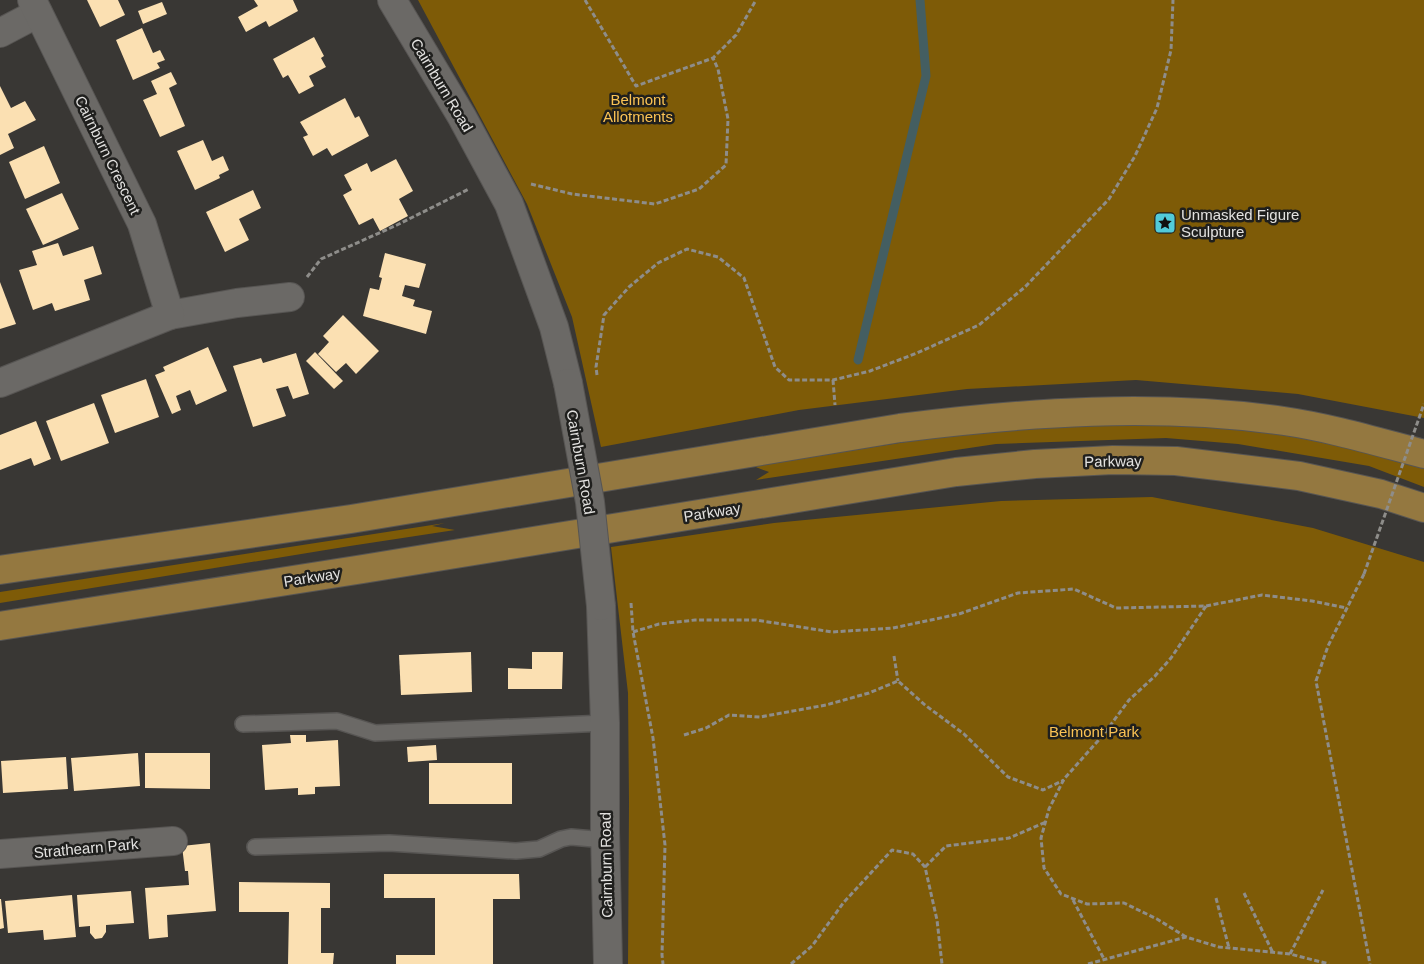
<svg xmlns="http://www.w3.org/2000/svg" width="1424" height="964" font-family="Helvetica,sans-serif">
<rect width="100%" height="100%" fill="#393734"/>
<!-- green -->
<g fill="#7e5b07">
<path d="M418,0H1424V418L1298,394L1136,380L967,389L799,410L601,447L572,317L527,204Z"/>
<path d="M1179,421L1317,439L1424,466V487L1369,466L1238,444L1166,438L996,444L756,480L769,472L753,466L969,432L1066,423Z"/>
<path d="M1152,497L1313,528L1424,562V964H628L629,803L628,693L611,547L774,523L1001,501Z"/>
<path d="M445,523L432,526L455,530L350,546L0,603V592Z"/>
</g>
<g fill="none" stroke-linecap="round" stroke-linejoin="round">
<!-- stream -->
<path stroke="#445e61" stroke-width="9" d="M858,360L926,76L920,0"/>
</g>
<!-- building -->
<g fill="#fbe0b2">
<path d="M87,0H118L125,15L100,27Z"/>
<path d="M254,0H293L298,11L269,27L266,21L246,32L238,17L258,6Z"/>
<path d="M162,2L167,14L143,24L138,11Z"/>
<path d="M142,28L153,53L160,50L165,60L157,63L160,68L133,80L116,40Z"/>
<path d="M314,37L324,56L321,58L326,67L309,76L314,86L299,94L288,75L283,78L273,59Z"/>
<path d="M171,72L177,84L169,88L185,126L160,137L143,100L157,94L151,81Z"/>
<path d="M0,86L11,108L25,101L36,120L8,134L14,148L0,155Z"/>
<path d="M345,98L355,118L359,116L369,136L332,156L327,148L313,156L303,137L308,135L300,122Z"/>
<path d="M203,140L212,161L223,156L229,170L219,175L220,178L195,190L177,151Z"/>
<path d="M44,146L60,183L25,199L9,162Z"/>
<path d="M396,159L413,191L399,199L408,216L380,231L373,218L359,225L343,195L352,190L344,175L367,163L371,172Z"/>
<path d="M253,190L261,208L239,219L249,240L225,252L206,212Z"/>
<path d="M62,193L79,229L43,245L26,209Z"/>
<path d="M58,243L63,256L93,246L102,274L84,280L90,300L55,311L52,303L33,310L19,270L37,265L32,251Z"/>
<path d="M385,253L426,264L419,288L405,285L402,296L415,300L413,306L432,311L426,334L363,316L370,288L379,290L382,278L379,277Z"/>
<path d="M0,282L16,324L0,329Z"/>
<path d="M343,315L379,351L356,374L346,363L336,372L318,354L329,342L323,336Z"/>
<path d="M208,347L227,391L196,405L190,390L176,396L181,410L172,414L155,375L165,371L163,367Z"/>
<path d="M315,352L343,381L334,389L306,361Z"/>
<path d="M296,353L309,394L293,399L288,386L276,389L286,416L253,427L233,366L261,358L263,363Z"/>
<path d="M146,379L159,417L115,433L101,395Z"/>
<path d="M94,403L109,443L61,461L46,421Z"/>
<path d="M36,421L51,459L34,466L31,458L0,470V435Z"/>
<path d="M471,652L472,692L401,695L399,655Z"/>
<path d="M532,652H563L562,689H508V668L532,669Z"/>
<path d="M290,735H306V742L338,740L340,786L315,787V794L298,795V788L265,790L262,745L291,743Z"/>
<path d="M436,745L437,760L408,762L407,747Z"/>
<path d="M138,753L140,786L74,791L71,758Z"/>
<path d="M145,753H210V789L145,788Z"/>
<path d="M66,757L68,789L3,793L1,761Z"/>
<rect x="429" y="763" width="83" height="41"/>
<path d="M210,843L216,911L167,915L168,937L149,939L145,888L189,885L188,871H185L182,846Z"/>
<path d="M384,874H519L520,899H493V964H396V955H435V898H384Z"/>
<path d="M239,882L330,883V908H321V953H334L333,964H288L289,912H239Z"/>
<path d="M131,891L134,923L106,925V932L102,938L95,939L90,933V926L79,927L77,895Z"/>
<path d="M72,895L76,937L44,940L43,930L8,933L5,901Z"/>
<path d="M0,899H1L4,928L0,929Z"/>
</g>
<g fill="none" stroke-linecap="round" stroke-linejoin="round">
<!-- service casing -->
<g stroke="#575553" stroke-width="18">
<g id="service">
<path d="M243,724L337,721L375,733L605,723"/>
<path d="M255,847L389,843L516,851L539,849L561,839L571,837L605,840"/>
</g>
</g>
<!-- minor casing -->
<g stroke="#575553" stroke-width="30">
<g id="minor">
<path d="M392,0L462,117L509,204L554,327L568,383"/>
<path d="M0,33L38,13"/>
<path d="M170,315L237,303L290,297"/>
<path d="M0,383L170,315L142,224L32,0"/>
<path d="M601,606L605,723V830L608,964"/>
<path d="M0,854L173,841"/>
</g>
</g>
<!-- trunk casing -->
<g stroke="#575553" stroke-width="30">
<g id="trunk">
<path d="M0,570L351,519L900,428C1028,412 1156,403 1284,421C1332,428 1378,442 1424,454"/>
<path d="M0,626L363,569L956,472L1035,464L1113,460L1176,461L1299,476L1381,494L1424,508"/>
</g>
</g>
<!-- path -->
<g stroke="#8e8d8a" stroke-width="3" stroke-dasharray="5 2.5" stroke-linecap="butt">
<path d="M585,0L636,86L713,58L736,35L756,0"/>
<path d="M531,184L572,194L655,204L699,189L726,165L728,119L718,69L713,58"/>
<path d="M307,277L321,259L397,225L469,189"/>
<path d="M597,375L596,367L604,315L629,287L658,263L687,249L718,257L744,278L775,367L789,380H833L870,371L917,353L979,325L1025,287L1109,199L1135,156L1157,108L1171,50L1173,0"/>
<path d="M833,380L835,405"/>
<path d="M1364,574L1328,646L1316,681L1370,964"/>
<path d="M631,603L633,632L653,738L665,845L662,955L663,964"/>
<path d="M633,632L659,624L695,620H756L832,632L893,628L959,614L1018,593L1074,589L1116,608L1206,606L1262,595L1312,601L1347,608"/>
<path d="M894,656L898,681"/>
<path d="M684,735L706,728L729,715L760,717L826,705L869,693L898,681L925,705L964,734L1008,777L1043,790L1064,780"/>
<path d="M925,867L946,846L1009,838L1046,822"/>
<path d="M1244,893L1273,953"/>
<path d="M1216,898L1229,948"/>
<path d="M1073,900L1104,959"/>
<path d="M1186,937L1157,919L1124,903L1087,904L1061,894L1044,868L1041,838L1049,809L1064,779L1104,734L1129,700L1155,676L1171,658L1206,606"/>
<path d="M1290,954L1323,890"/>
<path d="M791,964L812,946L844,902L892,850L913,854L925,867L937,920L942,964"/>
<path d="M1088,964L1186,937L1219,947L1290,954L1329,964"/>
</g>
<!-- service -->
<use href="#service" stroke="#6b6966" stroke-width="15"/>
<!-- minor -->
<use href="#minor" stroke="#6b6966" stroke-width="28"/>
<!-- trunk -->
<use href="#trunk" stroke="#947840" stroke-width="28"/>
<!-- minor-bridge casing -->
<g stroke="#575553" stroke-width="30" stroke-linecap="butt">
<path id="minor-bridge" d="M568,383L590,502L601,606"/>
</g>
<!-- path-bridge -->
<path stroke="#8e8d8a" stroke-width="3" stroke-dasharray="5 2.5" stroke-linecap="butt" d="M1364,574L1424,404"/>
<!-- minor-bridge -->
<use href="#minor-bridge" stroke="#6b6966" stroke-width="28"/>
</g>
<!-- icons -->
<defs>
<g id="sight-square" transform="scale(1.125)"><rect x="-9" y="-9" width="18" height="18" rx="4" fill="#52cbd9" stroke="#1f1f1d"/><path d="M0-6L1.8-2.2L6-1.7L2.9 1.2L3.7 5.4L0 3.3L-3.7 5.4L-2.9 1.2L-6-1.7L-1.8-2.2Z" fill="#111"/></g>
</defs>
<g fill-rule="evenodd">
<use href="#sight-square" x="1165" y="223"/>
</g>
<g text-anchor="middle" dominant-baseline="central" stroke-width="5" stroke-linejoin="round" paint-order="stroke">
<!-- street labels -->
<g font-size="15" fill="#e3e2e0" stroke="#1f1f1d">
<text transform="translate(442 85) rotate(59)">Cairnburn Road</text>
<text transform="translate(108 155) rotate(64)">Cairnburn Crescent</text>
<text transform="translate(1113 461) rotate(-1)">Parkway</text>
<text transform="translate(581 462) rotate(80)">Cairnburn Road</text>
<text transform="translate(712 512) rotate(-9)">Parkway</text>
<text transform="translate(312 577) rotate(-9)">Parkway</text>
<text transform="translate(86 848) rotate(-5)">Strathearn Park</text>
<text transform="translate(606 865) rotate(-91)">Cairnburn Road</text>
</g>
<!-- park labels -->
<g font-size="15" fill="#fbc354" stroke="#1f1f1d">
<text x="638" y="99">Belmont<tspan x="638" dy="17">Allotments</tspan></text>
<text x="1094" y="731">Belmont Park</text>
</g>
<!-- poi labels -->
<g font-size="15" fill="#e3e2e0" stroke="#1f1f1d" text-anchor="start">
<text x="1181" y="214">Unmasked Figure<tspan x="1181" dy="17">Sculpture</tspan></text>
</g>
</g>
</svg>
